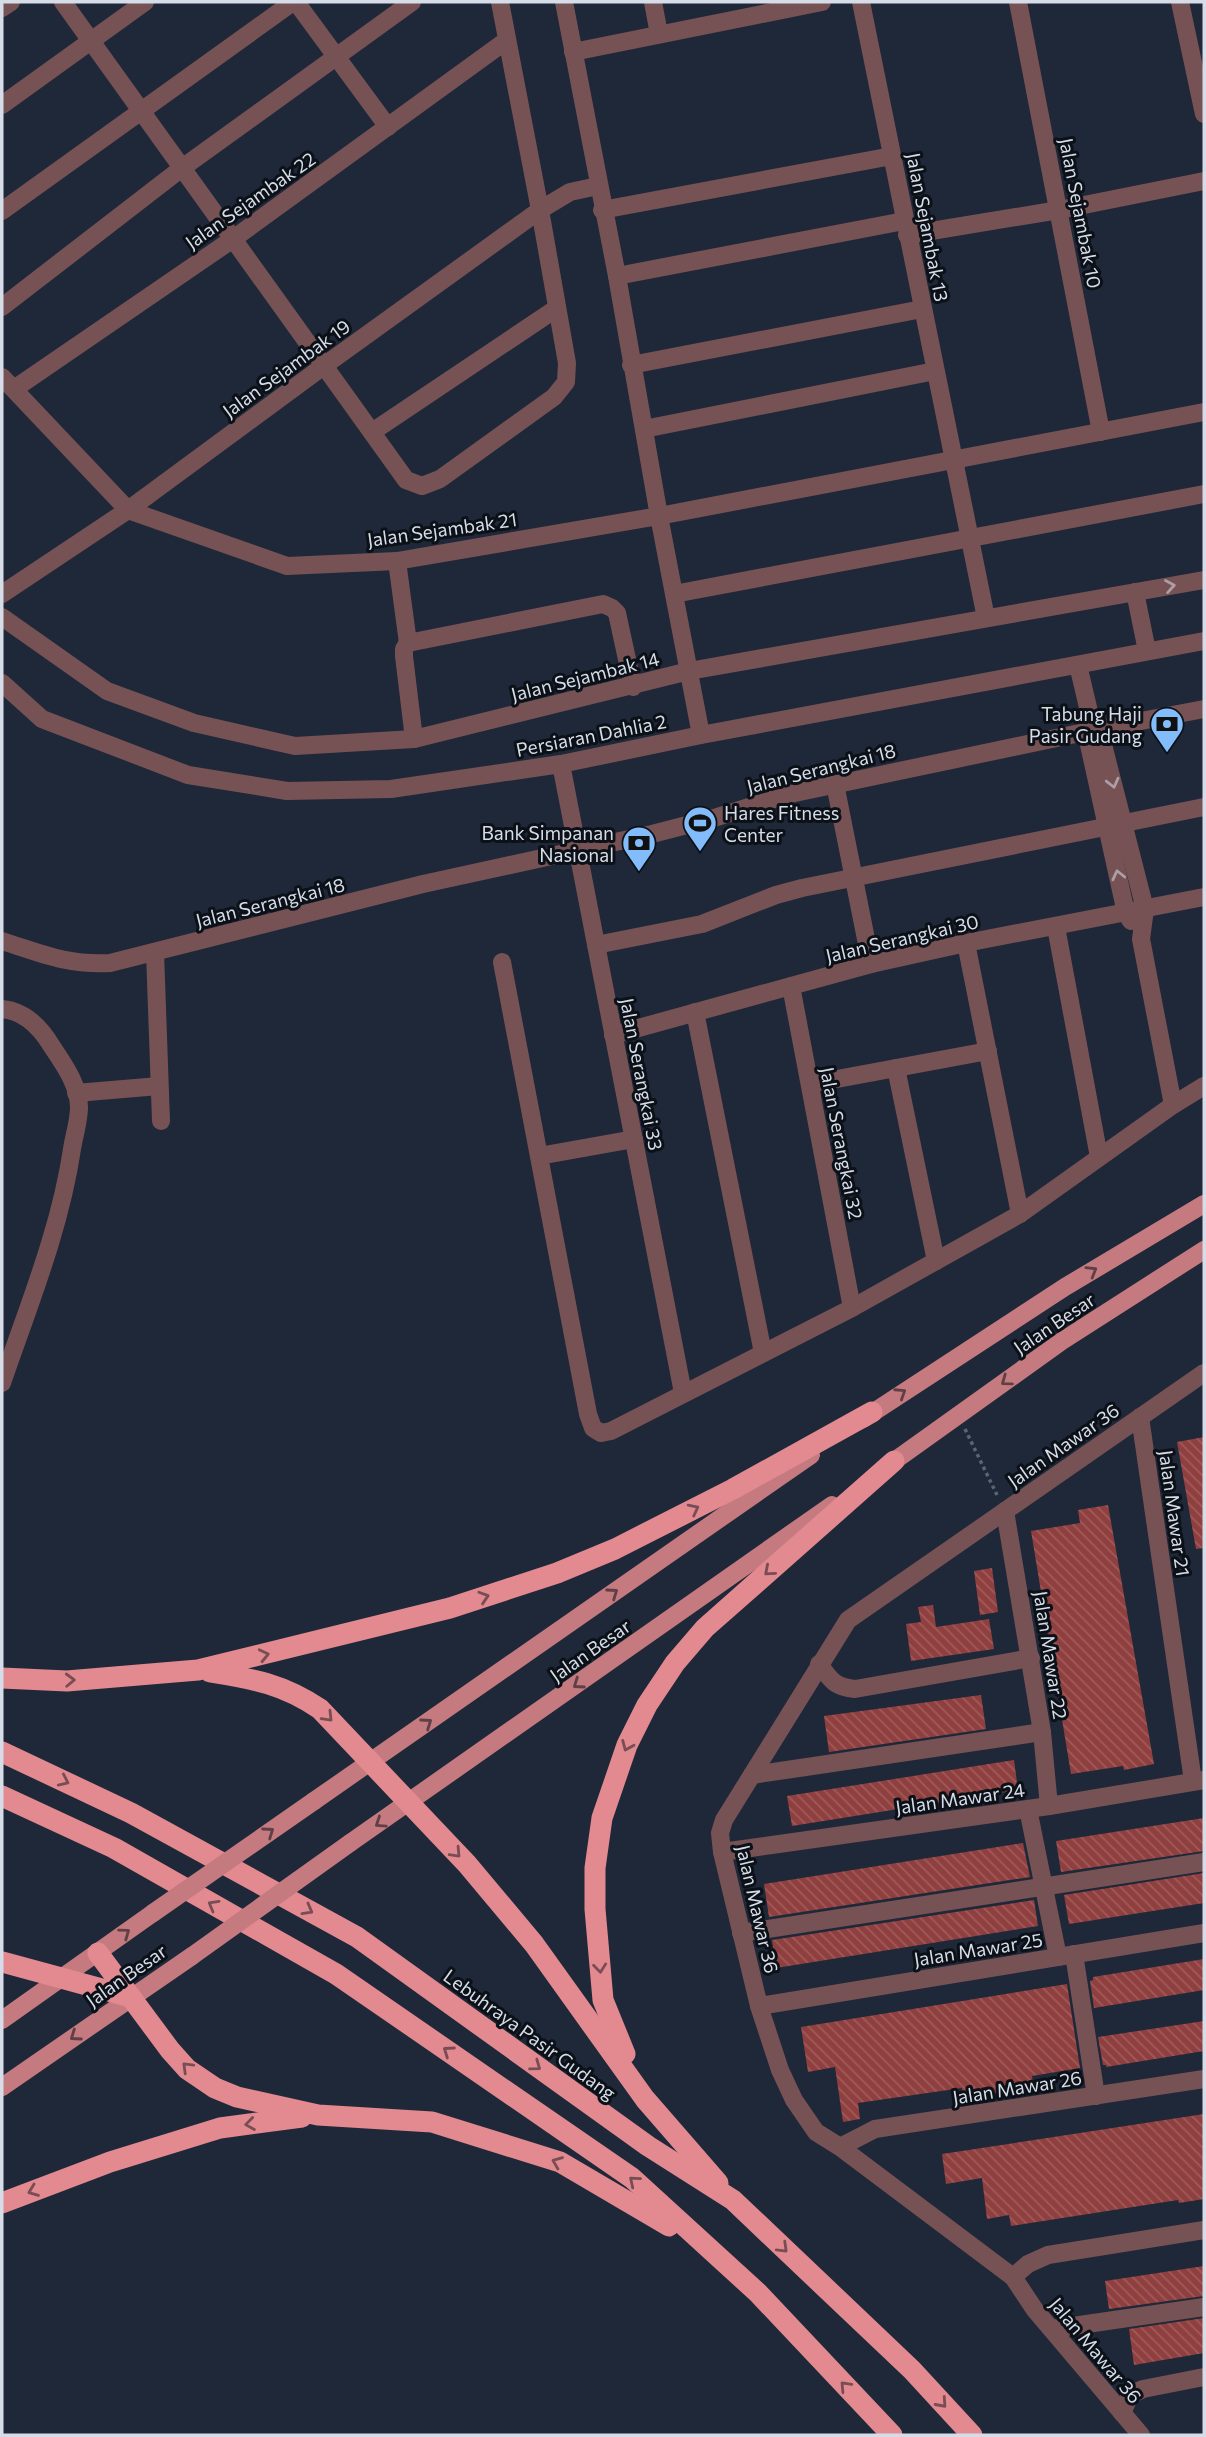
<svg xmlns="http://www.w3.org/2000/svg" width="1206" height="2437" font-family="Commissioner,sans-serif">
<defs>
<pattern id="building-back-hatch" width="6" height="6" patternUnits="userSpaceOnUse" patternTransform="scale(1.75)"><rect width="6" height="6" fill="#903f3f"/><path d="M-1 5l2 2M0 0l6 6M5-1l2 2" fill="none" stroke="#9f5a5b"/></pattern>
</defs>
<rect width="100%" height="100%" fill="#1e2839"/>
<!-- building -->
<g fill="url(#building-back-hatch)">
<path d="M1204,1437V1548L1196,1549L1177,1442Z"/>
<path d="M1108,1505L1154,1764L1124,1770L1123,1766L1071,1774L1031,1531L1080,1523L1078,1510Z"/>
<path d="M992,1568L998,1612L980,1615L974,1571Z"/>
<path d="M933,1605L936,1627L989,1619L994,1649L911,1661L906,1624L921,1622L918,1607Z"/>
<path d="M981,1695L986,1729L829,1752L824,1716Z"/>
<path d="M1014,1760L1018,1790L792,1826L787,1796Z"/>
<path d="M1204,1818V1851L1061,1872L1056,1841Z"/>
<path d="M1023,1843L1030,1877L769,1917L764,1884Z"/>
<path d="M1204,1873V1903L1069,1924L1064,1895Z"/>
<path d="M1034,1900L1038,1926L776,1968L772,1940Z"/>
<path d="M1204,1959V1990L1094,2008L1090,1981L1093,1980V1977Z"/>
<path d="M1067,1984L1080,2068L1032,2076L1034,2087L963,2098L962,2088L858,2103L860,2119L843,2122L835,2067L808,2072L801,2027Z"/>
<path d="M1204,2021V2051L1106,2067V2065H1103L1098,2037Z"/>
<path d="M1204,2114V2199L1179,2203L1178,2200L1011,2226L1009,2215L987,2219L982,2178L946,2184L942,2154Z"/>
<path d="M1204,2266V2296L1109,2309L1105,2281Z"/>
<path d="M1204,2318V2353L1134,2365L1129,2329Z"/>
</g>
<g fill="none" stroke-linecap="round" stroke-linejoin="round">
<!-- path -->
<path stroke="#5b6473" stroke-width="3.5" stroke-dasharray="3.5 3.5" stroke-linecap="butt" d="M965,1429L997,1495"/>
<!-- minor -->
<g stroke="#775254" stroke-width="18">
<path d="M63,2L406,480L422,486L440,479L554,397L566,382L567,363L540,210L500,2"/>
<path d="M296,2L388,127"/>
<path d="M564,2L617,276L659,516L701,735"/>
<path d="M653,2L659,34"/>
<path d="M861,2L986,618"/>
<path d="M1018,2L1101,432"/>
<path d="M1180,2L1204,114"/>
<path d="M2,8L11,2"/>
<path d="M573,52L822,2"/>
<path d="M2,105L145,2"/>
<path d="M602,210L892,156"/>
<path d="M2,211L293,2"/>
<path d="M907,235L1059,210L1204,181"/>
<path d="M617,276L904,221"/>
<path d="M2,307L182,168L412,2"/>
<path d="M631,365L922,309"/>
<path d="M2,377L128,510L287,566L397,561L659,516L1204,412"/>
<path d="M14,389L233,239L507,40"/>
<path d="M644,429L935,371"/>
<path d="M372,432L557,308"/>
<path d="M397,561L408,643"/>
<path d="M1135,592L1147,651"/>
<path d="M2,594L128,510L325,365L540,210L570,192L598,186"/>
<path d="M674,594L1204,494"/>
<path d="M2,617L107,691L194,723L295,746L414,739L689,671L1204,580"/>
<path d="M1078,665L1091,720L1099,729L1145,909L1141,939L1173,1105"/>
<path d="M2,683L42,719L188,775L287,791L391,789L561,764L701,735L1204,641"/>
<path d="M1090,721L1086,731L1126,913L1131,921"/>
<path d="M414,739L404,656V649L408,643L603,604L612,608L617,613L633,687"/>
<path d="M561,764L683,1393"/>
<path d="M835,784L871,964"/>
<path d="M1056,927L1099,1157"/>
<path d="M2,941C43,954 66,965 110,963L423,884L652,834L714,818L790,794L1099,729L1204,709"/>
<path d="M966,943L1020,1214"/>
<path d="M596,945L702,924L776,895L802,888L1204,807"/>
<path d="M155,952L161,1121"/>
<path d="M502,962L588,1414L593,1428L601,1433L611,1431L852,1308L1020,1214L1173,1105L1204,1086"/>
<path d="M791,986L852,1308"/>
<path d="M2,1009C24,1011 40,1027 51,1045C63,1063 79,1085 79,1107C79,1121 74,1136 72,1149C60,1230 28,1307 2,1383"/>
<path d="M695,1012L763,1353"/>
<path d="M613,1035L871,964L966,943L1204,897"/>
<path d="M896,1068L936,1261"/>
<path d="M810,1084L988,1051"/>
<path d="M76,1093L159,1086"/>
<path d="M539,1156L634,1139"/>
<path d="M1140,1417L1193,1781"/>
<path d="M1005,1511L1042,1732L1049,1806"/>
<path d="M819,1664C831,1680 834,1687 855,1689L1031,1658"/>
<path d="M752,1775L1042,1732"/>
<path d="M1028,1809L1058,1957"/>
<path d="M722,1852L1049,1806L1204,1780"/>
<path d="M741,1933L1204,1862"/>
<path d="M1074,1954L1096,2096"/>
<path d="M759,2006L1204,1933"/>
<path d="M840,2147L875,2129L1204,2079"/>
<path d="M1013,2277L1028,2264L1048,2255L1204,2230"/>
<path d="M1052,2329L1204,2307"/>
<path d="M1122,2413L1130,2395L1143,2389L1204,2377"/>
<path d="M1141,2435L1035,2310L1013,2277L840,2147L816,2132L794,2100L780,2070L759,2006L722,1852L720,1833L724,1820L848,1620L1204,1373"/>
</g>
<!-- major -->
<g stroke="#c57a7f" stroke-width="18">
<path d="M863,1419L1065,1287L1204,1204"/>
<path d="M883,1469L1062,1341L1204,1250"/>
<path d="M314,1801L811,1455"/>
<path d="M350,1843L832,1505"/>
<path d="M2,2020L153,1913"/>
<path d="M2,2087L192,1956"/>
</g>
<!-- highway -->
<g stroke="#e38990" stroke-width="21">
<path d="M210,1672C254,1679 283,1684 320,1709L467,1864L534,1944L645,2099L718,2183"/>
<path d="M2,1678L67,1681L198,1670L450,1608L557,1573L615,1549L733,1489L872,1412"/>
<path d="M2,1752L131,1813L357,1937L648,2146L733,2200L912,2370L972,2435"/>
<path d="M2,1796L114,1848L336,1974L632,2178L758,2293L892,2435"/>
<path d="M98,1953L170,2050L187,2069L215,2088L237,2097L318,2115L432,2122L560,2162L669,2226"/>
<path d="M2,1962L131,1997"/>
<path d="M625,2054L603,2000L595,1909V1868L602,1818L627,1745L647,1705L675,1663L705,1628L894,1461"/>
<path d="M2,2203L110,2162L220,2128L302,2117"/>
</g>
<!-- major-bridge -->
<g stroke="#c57a7f" stroke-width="18">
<path d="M153,1913L314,1801"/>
<path d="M192,1956L350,1843"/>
</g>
</g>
<!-- one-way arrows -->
<defs><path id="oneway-chevron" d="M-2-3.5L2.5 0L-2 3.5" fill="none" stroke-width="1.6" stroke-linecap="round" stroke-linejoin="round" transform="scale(1.75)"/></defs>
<g stroke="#ab9ea6">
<use href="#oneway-chevron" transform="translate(1170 586) rotate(-10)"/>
<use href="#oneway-chevron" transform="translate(1113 783) rotate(76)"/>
<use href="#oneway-chevron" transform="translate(1118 875) rotate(-103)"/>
</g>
<g stroke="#5f4046">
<use href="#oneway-chevron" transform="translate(1092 1271) rotate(-31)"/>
<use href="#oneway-chevron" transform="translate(1006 1381) rotate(144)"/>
<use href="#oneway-chevron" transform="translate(901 1393) rotate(-33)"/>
<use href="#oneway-chevron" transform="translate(613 1593) rotate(-35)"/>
<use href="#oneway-chevron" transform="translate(578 1684) rotate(145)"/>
<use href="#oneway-chevron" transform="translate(427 1723) rotate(-35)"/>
<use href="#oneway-chevron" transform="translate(380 1823) rotate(146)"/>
<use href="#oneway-chevron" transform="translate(269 1832) rotate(-35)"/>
<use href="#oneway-chevron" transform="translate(125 1933) rotate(-36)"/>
<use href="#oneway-chevron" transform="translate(75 2036) rotate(145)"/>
</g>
<g stroke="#784d54">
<use href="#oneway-chevron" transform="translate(694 1509) rotate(-27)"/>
<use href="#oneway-chevron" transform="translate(769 1571) rotate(139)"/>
<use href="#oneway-chevron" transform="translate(484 1597) rotate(-18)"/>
<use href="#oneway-chevron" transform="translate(264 1655) rotate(-13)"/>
<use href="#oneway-chevron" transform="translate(70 1680) rotate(-2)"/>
<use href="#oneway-chevron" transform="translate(328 1717) rotate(46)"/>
<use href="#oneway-chevron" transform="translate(627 1746) rotate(113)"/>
<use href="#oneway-chevron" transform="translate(64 1781) rotate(25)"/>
<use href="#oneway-chevron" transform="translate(456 1853) rotate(47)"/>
<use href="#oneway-chevron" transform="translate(213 1905) rotate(-150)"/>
<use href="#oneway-chevron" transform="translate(308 1910) rotate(29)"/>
<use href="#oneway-chevron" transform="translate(600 1968) rotate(84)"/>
<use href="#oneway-chevron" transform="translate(448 2051) rotate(-145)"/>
<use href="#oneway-chevron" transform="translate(536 2066) rotate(36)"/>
<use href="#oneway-chevron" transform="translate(187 2067) rotate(-136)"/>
<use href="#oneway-chevron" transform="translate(250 2124) rotate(172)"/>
<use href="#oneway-chevron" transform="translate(557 2162) rotate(-158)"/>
<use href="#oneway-chevron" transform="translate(634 2181) rotate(-140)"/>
<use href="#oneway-chevron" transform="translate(33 2191) rotate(159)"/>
<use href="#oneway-chevron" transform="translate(783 2248) rotate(44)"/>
<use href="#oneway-chevron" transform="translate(845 2386) rotate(-133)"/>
<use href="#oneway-chevron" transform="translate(942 2403) rotate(48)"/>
</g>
<!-- icons -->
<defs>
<g id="bank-pin" transform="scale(1.75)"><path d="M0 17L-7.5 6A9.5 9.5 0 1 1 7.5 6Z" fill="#82bcfa" stroke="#0c1118"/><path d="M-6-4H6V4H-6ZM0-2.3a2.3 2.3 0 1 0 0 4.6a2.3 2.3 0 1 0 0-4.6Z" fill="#111"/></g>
<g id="stadium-pin" transform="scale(1.75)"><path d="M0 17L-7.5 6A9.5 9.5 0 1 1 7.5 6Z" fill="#82bcfa" stroke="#0c1118"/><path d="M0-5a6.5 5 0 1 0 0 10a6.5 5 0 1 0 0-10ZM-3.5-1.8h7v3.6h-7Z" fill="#111"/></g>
</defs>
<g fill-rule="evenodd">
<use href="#bank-pin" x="1167" y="724"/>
<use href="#stadium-pin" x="700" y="823"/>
<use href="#bank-pin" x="639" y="843"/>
</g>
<g text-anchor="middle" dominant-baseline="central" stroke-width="6" stroke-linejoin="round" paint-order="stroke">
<!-- street labels -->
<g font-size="19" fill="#d6dde9" stroke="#0c1118">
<text transform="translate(250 200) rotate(-35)">Jalan Sejambak 22</text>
<text transform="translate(1081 213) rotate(79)">Jalan Sejambak 10</text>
<text transform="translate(928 227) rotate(79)">Jalan Sejambak 13</text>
<text transform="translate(286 368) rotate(-36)">Jalan Sejambak 19</text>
<text transform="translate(442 529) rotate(-8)">Jalan Sejambak 21</text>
<text transform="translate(585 676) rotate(-14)">Jalan Sejambak 14</text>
<text transform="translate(591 735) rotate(-11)">Persiaran Dahlia 2</text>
<text transform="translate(821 768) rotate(-14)">Jalan Serangkai 18</text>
<text transform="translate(270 902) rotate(-14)">Jalan Serangkai 18</text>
<text transform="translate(902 938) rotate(-13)">Jalan Serangkai 30</text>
<text transform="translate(642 1074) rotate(79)">Jalan Serangkai 33</text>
<text transform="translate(842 1143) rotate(79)">Jalan Serangkai 32</text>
<text transform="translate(1054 1323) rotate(-34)">Jalan Besar</text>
<text transform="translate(1063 1445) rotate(-35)">Jalan Mawar 36</text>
<text transform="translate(1175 1513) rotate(82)">Jalan Mawar 21</text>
<text transform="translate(590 1650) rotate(-35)">Jalan Besar</text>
<text transform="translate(1051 1655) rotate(81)">Jalan Mawar 22</text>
<text transform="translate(960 1798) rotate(-8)">Jalan Mawar 24</text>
<text transform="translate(758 1909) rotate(77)">Jalan Mawar 36</text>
<text transform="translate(978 1949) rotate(-9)">Jalan Mawar 25</text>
<text transform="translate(126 1975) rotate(-35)">Jalan Besar</text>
<text transform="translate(530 2034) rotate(36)">Lebuhraya Pasir Gudang</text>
<text transform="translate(1017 2087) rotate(-9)">Jalan Mawar 26</text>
<text transform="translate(1096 2350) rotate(50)">Jalan Mawar 36</text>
</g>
<!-- poi labels -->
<g font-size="19" fill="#d6dde9" stroke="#0c1118" text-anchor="end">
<text x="1142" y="713">Tabung Haji<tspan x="1142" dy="22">Pasir Gudang</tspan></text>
<text x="724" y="812" text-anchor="start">Hares Fitness<tspan x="724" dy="22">Center</tspan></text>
<text x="614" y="832">Bank Simpanan<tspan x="614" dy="22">Nasional</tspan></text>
</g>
</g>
<!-- border -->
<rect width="1206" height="2437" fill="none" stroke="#d6dde9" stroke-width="7"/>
</svg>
